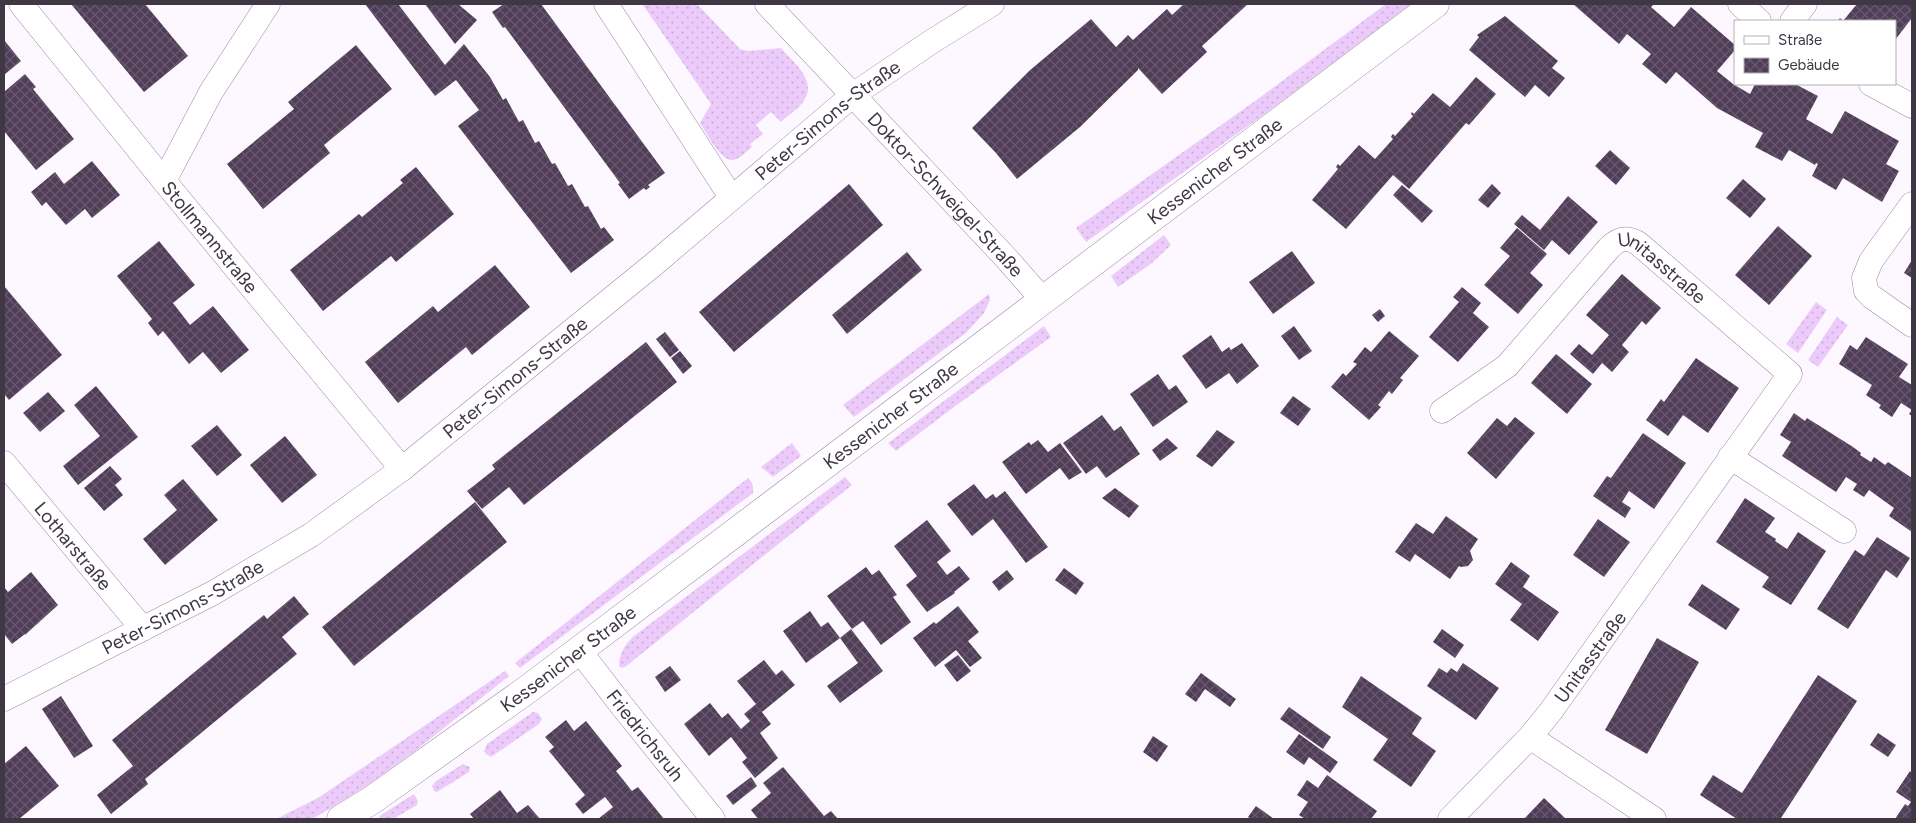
<svg xmlns="http://www.w3.org/2000/svg" width="1916" height="823" font-family="Figtree,sans-serif">
	<style>
		.grass { fill: url(#grass-dots) }
		.building { fill: url(#building-cross-hatch) }
		.lines { fill: none; stroke-linecap: round; stroke-linejoin: round }
		.minor-casing { stroke: #9c88a5; stroke-width: 25 }
		.secondary-casing { stroke: #9c88a5; stroke-width: 29 }
		.minor { stroke: #fff; stroke-width: 24 }
		.secondary { stroke: #fff; stroke-width: 28 }
		.labels { text-anchor: middle; stroke-width: 5; stroke-linejoin: round; paint-order: stroke }
		.street-label { font-size: 19px; fill: #403744; stroke: #fff }
	</style>
	<defs>
		<pattern id="grass-dots" width="8" height="8" patternUnits="userSpaceOnUse" patternTransform="scale(1.25)"><rect width="8" height="8" fill="#eccbfb"/><path d="M2 2h.1M6 6h.1" fill="none" stroke="#cbafd8" stroke-width="1.8" stroke-linecap="round"/></pattern>
		<pattern id="building-cross-hatch" width="8" height="8" patternUnits="userSpaceOnUse" patternTransform="scale(1.25)"><rect width="8" height="8" fill="#503e58"/><path d="M0 0l8 8M0 8l8-8" fill="none" stroke="#68596e"/></pattern>
	</defs>
	<rect width="100%" height="100%" fill="#fdf8ff"/>
	<!-- grass -->
	<g class="grass">
		<path d="M616,4H697L740,49L748,51L781,48C793,62 816,79 805,99C800,108 788,115 781,122L771,112L756,125L763,134L750,144L752,147C747,151 740,159 733,160C721,162 706,132 700,123L711,104L643,5Z"/>
		<polygon points="1386,4 1411,4 1273,108 1086,242 1076,228 1255,101"/>
		<polygon points="1164,235 1171,245 1152,263 1118,287 1111,276"/>
		<polygon points="989,294 990,300 984,313 966,333 854,417 843,405"/>
		<polygon points="1816,302 1827,310 1798,353 1786,344"/>
		<polygon points="1837,317 1848,325 1818,367 1808,360"/>
		<polygon points="1044,326 1051,337 954,407 896,451 888,443"/>
		<polygon points="792,443 801,456 773,477 761,467"/>
		<path d="M845,477L852,485L625,667L621,668L619,666C619,654 625,644 634,636Z"/>
		<path d="M748,478C752,482 754,486 753,493L749,496L520,668L515,663Z"/>
		<polygon points="505,671 509,676 415,751 365,787 333,807 312,819 276,819 318,798"/>
		<polygon points="533,712 538,713 542,719 539,724 491,757 486,754 484,751 487,744"/>
		<polygon points="463,764 470,767 469,772 437,792 434,791 432,786 436,781"/>
		<polygon points="414,794 418,801 417,805 393,819 378,819 381,815"/>
	</g>
	<!-- building -->
	<g class="building">
		<polygon points="71,4 145,4 188,56 144,92"/>
		<polygon points="365,4 398,4 445,65 464,44 490,77 503,100 506,98 519,122 523,120 535,143 539,141 552,164 555,163 568,186 572,184 585,207 588,206 601,229 604,227 614,240 571,273 458,126 479,110 456,80 435,96"/>
		<polygon points="425,4 458,4 477,20 455,44"/>
		<polygon points="504,4 541,4 665,173 648,185 650,187 646,190 644,188 629,199 618,184 620,183 505,27 503,28 492,12"/>
		<polygon points="1184,4 1248,4 1202,46 1207,52 1162,94 1138,68 1138,70 1080,127 1017,179 996,153 972,128 1029,71 1091,19 1116,47 1128,35 1133,40 1167,9 1172,15"/>
		<polygon points="1573,4 1654,4 1651,7 1674,27 1691,7 1735,45 1735,50 1717,71 1733,84 1750,94 1755,84 1795,84 1818,96 1806,119 1832,134 1845,111 1899,141 1886,164 1899,171 1882,202 1843,178 1836,190 1812,176 1818,164 1816,163 1815,165 1789,150 1782,161 1755,147 1763,133 1717,108 1676,72 1666,84 1642,64 1651,54 1627,34 1619,44"/>
		<polygon points="1857,4 1912,4 1912,18 1895,40 1895,21 1838,21 1840,18 1843,21"/>
		<polygon points="1505,16 1558,61 1552,68 1565,78 1549,97 1535,85 1525,97 1469,50 1479,37 1477,35"/>
		<polygon points="4,40 21,61 4,75"/>
		<polygon points="356,45 392,89 324,145 330,153 263,209 227,164 294,109 288,102"/>
		<polygon points="25,74 36,87 33,89 74,139 36,170 4,131 4,92"/>
		<polygon points="1476,77 1496,94 1469,125 1466,123 1409,189 1393,175 1346,229 1312,200 1338,169 1336,167 1338,164 1340,166 1359,145 1375,159 1393,139 1391,137 1392,135 1393,134 1395,136 1413,116 1411,114 1412,112 1414,114 1433,93 1450,107"/>
		<polygon points="1610,150 1630,168 1616,185 1595,166"/>
		<polygon points="92,161 120,195 92,218 85,209 66,225 46,202 42,206 31,192 55,172 64,184"/>
		<polygon points="416,167 454,214 396,262 391,256 323,311 290,270 359,214 362,217 403,183 400,180"/>
		<polygon points="1743,179 1766,199 1750,218 1726,198"/>
		<polygon points="849,184 883,225 734,352 699,312"/>
		<polygon points="1492,184 1501,193 1488,208 1478,200"/>
		<polygon points="1402,185 1433,211 1422,223 1393,195"/>
		<polygon points="1568,196 1598,222 1569,255 1552,240 1544,250 1514,224 1522,215 1540,230"/>
		<polygon points="1778,226 1812,256 1769,305 1735,275"/>
		<polygon points="1517,228 1547,254 1530,273 1543,285 1518,314 1484,285 1510,256 1500,248"/>
		<polygon points="159,241 195,285 173,303 190,325 213,306 249,350 221,373 203,352 189,364 163,331 158,336 148,323 152,319 117,276"/>
		<polygon points="1292,251 1315,283 1273,314 1249,282"/>
		<polygon points="907,252 922,270 847,334 832,315"/>
		<polygon points="1912,260 1912,278 1904,273"/>
		<polygon points="495,265 530,307 472,355 466,347 398,403 365,362 433,306 438,312"/>
		<polygon points="1622,274 1661,308 1646,325 1642,321 1622,345 1629,352 1612,372 1602,363 1593,374 1570,354 1579,344 1592,355 1609,335 1586,315"/>
		<polygon points="4,286 62,355 9,400 4,394"/>
		<polygon points="1462,287 1481,303 1473,313 1489,327 1458,362 1429,337 1459,302 1453,297"/>
		<polygon points="1380,309 1385,316 1378,322 1372,315"/>
		<polygon points="1294,326 1312,351 1299,360 1281,336"/>
		<polygon points="1389,331 1419,356 1400,378 1403,380 1392,394 1389,391 1378,405 1381,407 1369,420 1331,387 1343,373 1346,376 1357,364 1353,362 1365,347 1371,352"/>
		<polygon points="665,332 679,350 670,357 656,339"/>
		<polygon points="1211,335 1222,352 1229,347 1231,350 1242,343 1259,366 1237,384 1229,373 1206,389 1182,356"/>
		<polygon points="1866,337 1908,364 1899,377 1912,385 1912,416 1909,414 1912,410 1901,403 1892,417 1879,408 1881,405 1866,395 1872,385 1839,364 1850,345 1857,350"/>
		<polygon points="646,342 677,382 524,505 509,487 482,509 467,491 495,469 492,465"/>
		<polygon points="680,351 692,366 683,374 671,358"/>
		<polygon points="1556,354 1592,384 1567,414 1531,383"/>
		<polygon points="1696,358 1739,388 1708,433 1683,415 1668,436 1646,420 1661,399 1664,402"/>
		<polygon points="1158,374 1169,390 1176,385 1188,402 1153,427 1130,394"/>
		<polygon points="96,386 138,437 78,485 63,466 100,436 74,405"/>
		<polygon points="48,392 65,411 40,432 23,413"/>
		<polygon points="1293,396 1311,409 1298,426 1280,413"/>
		<polygon points="1794,413 1805,421 1807,418 1853,447 1861,453 1860,455 1871,462 1874,457 1885,465 1888,462 1912,478 1912,532 1889,516 1894,508 1869,490 1864,497 1853,490 1857,484 1846,477 1836,492 1782,456 1791,442 1780,435"/>
		<polygon points="1102,415 1114,431 1121,426 1140,454 1106,478 1097,466 1086,474 1063,443"/>
		<polygon points="1515,417 1535,433 1496,479 1467,453 1497,418 1507,426"/>
		<polygon points="217,425 242,455 217,476 191,446"/>
		<polygon points="1217,430 1235,442 1212,467 1196,456"/>
		<polygon points="1643,433 1686,463 1654,509 1629,491 1622,502 1631,508 1625,518 1593,496 1607,476 1611,478"/>
		<polygon points="285,436 317,475 282,503 250,465"/>
		<polygon points="1167,438 1178,448 1160,461 1152,450"/>
		<polygon points="1038,440 1048,452 1060,443 1082,472 1069,480 1060,468 1026,494 1002,462 1029,442 1031,445"/>
		<polygon points="110,466 122,479 115,485 123,495 104,511 84,488"/>
		<polygon points="183,479 218,520 165,565 143,539 177,510 164,495"/>
		<polygon points="974,484 986,499 993,494 996,498 1005,491 1048,547 1026,563 993,519 972,536 947,504"/>
		<polygon points="1115,488 1139,506 1129,518 1102,498"/>
		<polygon points="1745,498 1775,518 1765,532 1776,539 1775,541 1787,549 1798,532 1826,551 1791,605 1762,587 1769,577 1716,542"/>
		<polygon points="475,502 507,542 354,666 322,627"/>
		<polygon points="1446,516 1478,539 1470,551 1473,560 1468,566 1461,567 1459,566 1450,579 1415,554 1410,562 1395,552 1416,523 1433,534"/>
		<polygon points="1598,519 1630,542 1604,577 1573,555"/>
		<polygon points="927,520 951,551 937,562 947,575 959,566 970,579 954,592 955,593 927,612 906,585 917,576 894,546"/>
		<polygon points="1877,537 1910,558 1897,578 1886,570 1848,629 1817,609 1855,550 1864,556"/>
		<polygon points="1511,562 1530,576 1523,587 1559,612 1538,641 1510,620 1522,604 1495,584"/>
		<polygon points="866,567 872,575 879,570 897,595 893,597 911,622 881,645 863,621 852,629 827,596"/>
		<polygon points="1064,568 1084,583 1076,595 1055,580"/>
		<polygon points="1007,570 1014,579 999,591 992,582"/>
		<polygon points="31,572 58,605 25,635 25,634 12,644 4,634 4,587 8,592"/>
		<polygon points="1702,584 1740,609 1726,630 1688,605"/>
		<polygon points="294,596 309,614 282,637 297,654 150,775 145,779 148,784 111,814 97,795 133,766 112,740 264,615 267,619"/>
		<polygon points="958,606 979,632 968,641 982,658 970,667 956,650 935,667 913,638 934,622 936,624"/>
		<polygon points="810,611 821,627 828,622 840,638 806,663 783,631"/>
		<polygon points="851,629 883,671 840,703 827,686 858,663 840,638"/>
		<polygon points="1442,629 1464,645 1455,658 1433,642"/>
		<polygon points="1657,638 1699,662 1647,754 1605,730"/>
		<polygon points="958,655 971,671 957,682 944,665"/>
		<polygon points="764,660 776,675 782,670 795,685 762,712 771,724 760,733 778,758 755,778 742,762 747,758 731,737 709,756 684,724 710,703 722,718 728,713 741,729 750,721 744,714 756,704 737,681"/>
		<polygon points="1463,663 1499,688 1476,720 1427,686 1439,668 1447,673 1451,668 1457,672"/>
		<polygon points="670,666 681,680 665,692 655,677"/>
		<polygon points="1201,673 1236,699 1230,707 1205,689 1196,702 1185,694"/>
		<polygon points="1818,675 1857,701 1781,818 1737,819 1700,795 1713,775 1742,793"/>
		<polygon points="1361,676 1422,718 1412,734 1436,751 1411,787 1373,760 1388,739 1342,707"/>
		<polygon points="61,696 93,746 74,758 42,709"/>
		<polygon points="1289,707 1331,737 1323,749 1280,719"/>
		<polygon points="566,720 574,731 586,721 622,766 616,771 632,791 638,787 664,819 598,819 613,807 605,797 583,814 575,804 585,795 549,751 554,747 545,737"/>
		<polygon points="1878,733 1896,745 1888,757 1870,745"/>
		<polygon points="1299,734 1338,762 1330,773 1309,757 1304,765 1286,752"/>
		<polygon points="1153,736 1168,746 1157,762 1143,752"/>
		<polygon points="26,746 59,786 19,819 4,819 4,764"/>
		<polygon points="783,767 824,816 831,811 838,819 758,819 751,810 771,793 763,783"/>
		<polygon points="1910,771 1912,773 1912,819 1895,819 1905,804 1908,806 1911,802 1896,792"/>
		<polygon points="1327,775 1377,811 1371,819 1305,819 1299,815 1308,802 1297,795 1307,780 1318,788"/>
		<polygon points="751,777 757,786 733,805 726,796"/>
		<polygon points="500,790 517,813 528,805 540,819 474,819 470,814"/>
		<polygon points="1544,798 1566,819 1524,819"/>
		<polygon points="1256,806 1274,819 1251,819 1248,817"/>
	</g>
	<g class="lines">
		<defs>
			<g id="minor">
				<path id="s1" d="M21,4L164,181L402,469"/>
				<polyline points="606,4 731,197"/>
				<path id="s2" d="M767,4L1007,259L1042,299"/>
				<polyline points="1740,4 1759,21"/>
				<polyline points="1792,21 1805,4"/>
				<polyline points="1871,84 1912,106"/>
				<polyline points="164,181 211,92 268,4"/>
				<polyline points="1912,204 1871,261 1864,278 1866,291 1872,297 1912,325"/>
				<path id="s3" d="M1442,411L1507,366L1609,248C1619,238 1627,236 1639,244L1790,374L1551,711L1530,737L1450,819"/>
				<polyline points="1730,457 1844,531"/>
				<path id="s4" d="M4,463L143,629"/>
				<path id="s5" d="M579,650L622,706L713,819"/>
				<path id="s6" d="M4,699L213,593L311,535L402,469L653,265L853,95L931,42L992,4"/>
				<polyline points="1530,737 1654,819"/>
			</g>
			<g id="secondary">
				<path id="s7" d="M341,819L372,800L528,689L1435,4"/>
			</g>
		</defs>
		<!-- minor casing -->
		<use href="#minor" class="minor-casing"/>
		<!-- secondary casing -->
		<use href="#secondary" class="secondary-casing"/>
		<!-- minor -->
		<use href="#minor" class="minor"/>
		<!-- secondary -->
		<use href="#secondary" class="secondary"/>
	</g>
	<g class="labels">
		<!-- street labels -->
		<g class="street-label">
			<text dy="7" stroke="none"><textPath href="#s6" startOffset="1011">Peter-Simons-Straße</textPath></text>
			<text dy="7" stroke="none"><textPath href="#s7" startOffset="1088">Kessenicher Straße</textPath></text>
			<text dy="7" stroke="none"><textPath href="#s2" startOffset="261">Doktor-Schweigel-Straße</textPath></text>
			<text dy="7" stroke="none"><textPath href="#s1" startOffset="300">Stollmannstraße</textPath></text>
			<text dy="7" stroke="none"><textPath href="#s3" startOffset="300">Unitasstraße</textPath></text>
			<text dy="7" stroke="none"><textPath href="#s6" startOffset="606">Peter-Simons-Straße</textPath></text>
			<text dy="7" stroke="none"><textPath href="#s7" startOffset="682">Kessenicher Straße</textPath></text>
			<text dy="7" stroke="none"><textPath href="#s4" startOffset="108">Lotharstraße</textPath></text>
			<text dy="7" stroke="none"><textPath href="#s6" startOffset="201">Peter-Simons-Straße</textPath></text>
			<text transform="translate(1590 657) rotate(-54)" y="7">Unitasstraße</text>
			<text dy="7" stroke="none"><textPath href="#s7" startOffset="278">Kessenicher Straße</textPath></text>
			<text dy="7" stroke="none"><textPath href="#s5" startOffset="108">Friedrichsruh</textPath></text>
		</g>
	</g>
	<!-- border -->
	<rect width="1916" height="823" fill="none" stroke="#403744" stroke-width="10"/>
	<!-- legend -->
	<rect x="1734" y="20" width="162" height="65" fill="#ffffff" stroke="#b3afb4"/>
	<rect x="1744" y="36" width="25" height="8" fill="#ffffff" stroke="#b3afb4"/>
	<text x="1778" y="45" font-size="15" fill="#403744">Straße</text>
	<rect x="1744" y="58" width="25" height="15" fill="url(#building-cross-hatch)" stroke="#b3afb4"/>
	<text x="1778" y="70" font-size="15" fill="#403744">Gebäude</text>
</svg>
